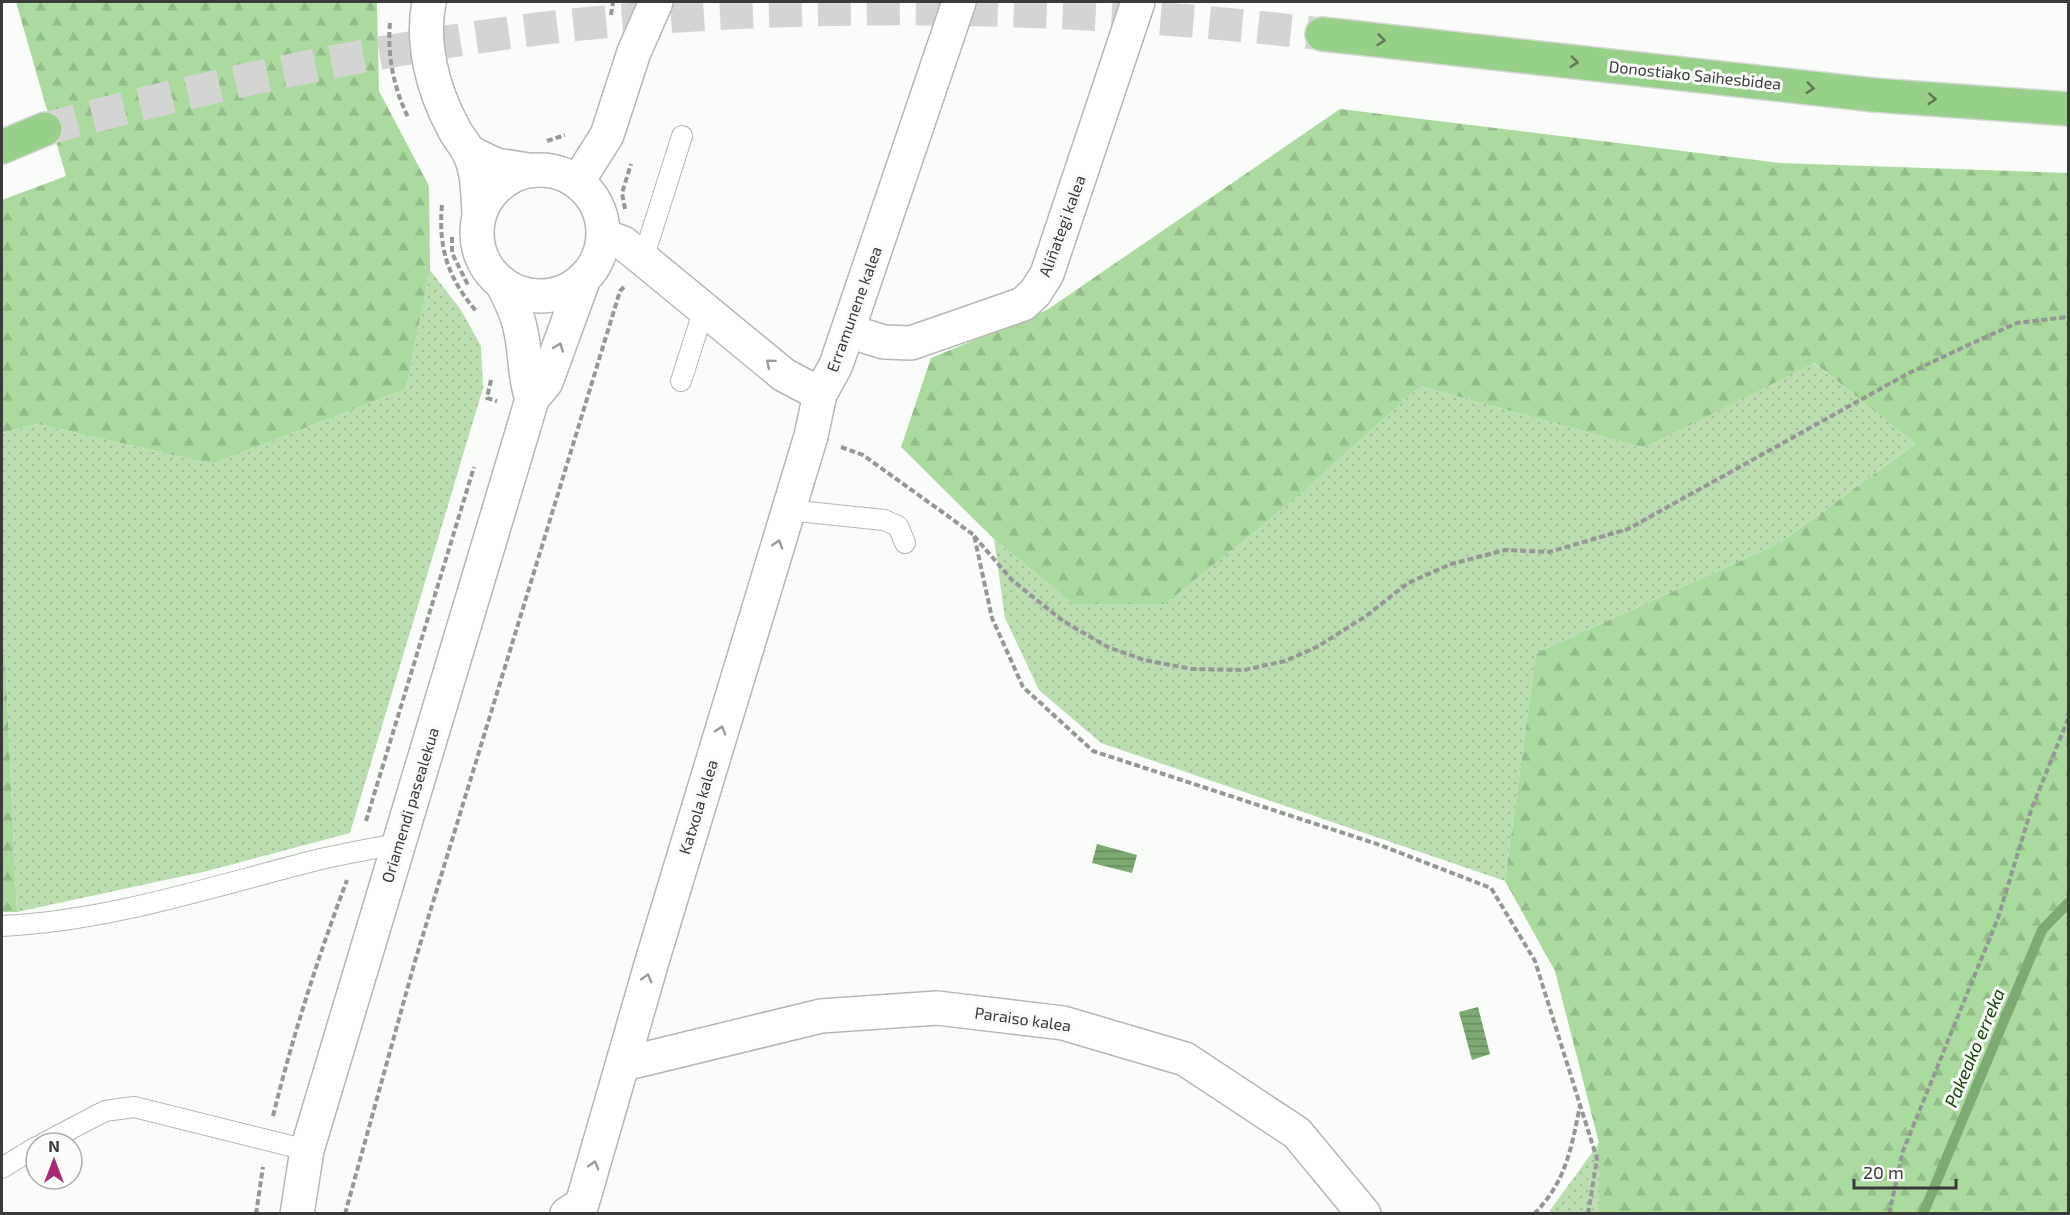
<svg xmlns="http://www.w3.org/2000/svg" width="2070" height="1215" font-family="'Exo 2',sans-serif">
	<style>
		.grass { fill: url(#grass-dots) }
		.forest { fill: url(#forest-firs) }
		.water { fill: url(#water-rules) }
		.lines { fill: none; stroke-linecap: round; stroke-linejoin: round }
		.stream { stroke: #7caa70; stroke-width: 10 }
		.highway-tunnel { stroke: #d3d5d2; stroke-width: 33; stroke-dasharray: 33 16; stroke-linecap: butt }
		.lane-casing { stroke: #b5b7b4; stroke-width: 22 }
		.street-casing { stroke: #b5b7b4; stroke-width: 36 }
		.secondary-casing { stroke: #b5b7b4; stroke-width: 36 }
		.highway-casing { stroke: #d7d8d7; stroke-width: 36 }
		.path { stroke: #959795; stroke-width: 4; stroke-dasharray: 6 3; stroke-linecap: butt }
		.lane { stroke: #fff; stroke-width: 20 }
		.street { stroke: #fff; stroke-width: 33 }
		.secondary { stroke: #fff; stroke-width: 33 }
		.highway { stroke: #97d088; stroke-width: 33 }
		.oneway { stroke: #5f7659 }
		.oneway2 { stroke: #9c9c9c }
		.labels { text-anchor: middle; stroke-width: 6; stroke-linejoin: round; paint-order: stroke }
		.street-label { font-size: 16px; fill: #393a39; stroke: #f9fcf8 }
		.water-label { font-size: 18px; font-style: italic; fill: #19450a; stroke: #f9fcf8 }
	</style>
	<defs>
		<pattern id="grass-dots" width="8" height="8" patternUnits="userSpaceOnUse" patternTransform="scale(1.5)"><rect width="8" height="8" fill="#bbdeb1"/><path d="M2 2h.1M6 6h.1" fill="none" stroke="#a2bf99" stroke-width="1.8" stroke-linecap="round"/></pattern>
		<pattern id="forest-firs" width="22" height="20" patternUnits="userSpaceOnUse" patternTransform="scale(1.5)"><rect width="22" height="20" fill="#aada9e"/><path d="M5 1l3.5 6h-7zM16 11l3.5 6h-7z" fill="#93bc89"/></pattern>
		<pattern id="water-rules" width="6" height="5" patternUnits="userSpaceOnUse" patternTransform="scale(1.5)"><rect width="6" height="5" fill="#7caa70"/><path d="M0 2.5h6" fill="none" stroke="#678b5d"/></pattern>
	</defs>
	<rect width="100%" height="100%" fill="#f9fcf8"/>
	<!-- grass -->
	<g class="grass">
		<polygon points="430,270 461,310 481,346 483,388 350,833 207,871 17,912 5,654 2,651 2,433 38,424 212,464 406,389"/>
		<polygon points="1813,363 1917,442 1780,543 1536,653 1505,881 1101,743 1039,690 1005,618 994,539 1073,604 1306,489 1420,386 1644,448"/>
		<polygon points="1599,1143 1599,1213 1548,1213"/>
	</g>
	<!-- forest -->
	<g class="forest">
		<polygon points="16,2 377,2 379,91 429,186 430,270 406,389 212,464 38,424 2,433 2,200 66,176"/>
		<polygon points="1340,109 1780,163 2068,173 2068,1213 1599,1213 1599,1143 1555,971 1505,881 1536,653 1780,543 1916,443 1814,363 1644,448 1420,386 1306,489 1165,604 1073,604 994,539 901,447 931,358 1047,310"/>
		<polygon points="2,651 5,654 17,912 2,912"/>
	</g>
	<!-- water -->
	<g class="water">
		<polygon points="1097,844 1137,855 1132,873 1092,863"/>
		<polygon points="1478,1007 1490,1054 1472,1060 1459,1012"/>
	</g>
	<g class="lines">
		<!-- stream -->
		<polyline class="stream" points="1923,1214 2042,930 2068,903"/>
		<!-- highway-tunnel -->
		<path class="highway-tunnel" d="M45,129C225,81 406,42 591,23C836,0 1079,6 1322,34"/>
		<defs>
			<g id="lane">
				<polyline points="643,259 682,136"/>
				<polyline points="681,381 704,309"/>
				<polyline points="788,510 884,520 898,526 905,543"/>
				<path d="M2,926C109,921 210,887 313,861C341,854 370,849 398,844"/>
				<polyline points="44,1143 105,1111 134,1107 307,1150"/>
				<polyline points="2,1168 36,1147"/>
			</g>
			<g id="street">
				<path d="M429,2C421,44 433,90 453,127C457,136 464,143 468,151C478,168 478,195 479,215"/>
				<polyline points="469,152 496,165 529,170"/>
				<polyline points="604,236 623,243 643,259 784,375 820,394"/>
				<polyline points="848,331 884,342 911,343 1023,304 1035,293 1047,274 1138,2"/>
				<polyline points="624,1064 821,1016 937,1008 1063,1023 1185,1059 1297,1133 1364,1214"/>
				<polyline points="567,1214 582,1204 653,958 811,436 820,394 836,365 959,2"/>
			</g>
			<g id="secondary">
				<circle cx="540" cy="233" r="63"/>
				<polyline points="578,181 607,135 634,52 656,2"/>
				<path d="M502,283C510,299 518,315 521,332C526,355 524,377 532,399"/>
				<polyline points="297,1214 307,1150 522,433 532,399 546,382 584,278"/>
			</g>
			<g id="highway">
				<polyline points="1322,34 1874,95 2068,109"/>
				<polyline points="2,147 45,129"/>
			</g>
		</defs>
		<!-- lane casing -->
		<use href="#lane" class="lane-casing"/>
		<!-- street casing -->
		<use href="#street" class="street-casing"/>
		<!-- secondary casing -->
		<use href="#secondary" class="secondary-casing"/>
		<!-- highway casing -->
		<use href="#highway" class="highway-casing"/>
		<!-- path -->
		<g class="path">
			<polyline points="611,15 613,2"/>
			<path d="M390,23C387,55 394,89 408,117"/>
			<polyline points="547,141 565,135"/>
			<path d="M442,205C438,248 448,278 476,311"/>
			<polyline points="625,209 622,193 631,164"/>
			<polyline points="452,237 452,253 468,285"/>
			<polyline points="491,380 487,398 497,401"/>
			<polyline points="841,447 863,455 974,535 992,618 1023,687 1093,751 1380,845 1491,888 1535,961 1597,1159 1588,1214"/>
			<polyline points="974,536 1012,580 1063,621 1108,647 1144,660 1192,669 1244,670 1285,661 1317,647 1366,616 1408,583 1451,564 1505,550 1549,552 1628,529 1907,374 1966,346 2017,323 2068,317"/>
			<polyline points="366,821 474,467"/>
			<path d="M273,1116C293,1035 318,957 347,880"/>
			<polyline points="256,1214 263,1167"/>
			<polyline points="345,1214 415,961 620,291 624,287"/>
			<path d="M1534,1214C1566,1182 1571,1149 1580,1106"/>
			<polyline points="1889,1214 1903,1151 1998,918 2031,810 2068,719"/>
		</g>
		<!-- lane -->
		<use href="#lane" class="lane"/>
		<!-- street -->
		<use href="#street" class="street"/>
		<!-- secondary -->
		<use href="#secondary" class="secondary"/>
		<!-- highway -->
		<use href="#highway" class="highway"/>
	</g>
	<!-- one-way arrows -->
	<defs><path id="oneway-chevron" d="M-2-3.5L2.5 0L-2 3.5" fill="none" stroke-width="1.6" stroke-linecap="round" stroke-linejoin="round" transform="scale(1.5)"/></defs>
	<g class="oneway">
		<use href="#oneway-chevron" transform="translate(1381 40) rotate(6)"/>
		<use href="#oneway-chevron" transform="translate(1574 62) rotate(6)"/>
		<use href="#oneway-chevron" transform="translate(1810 88) rotate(6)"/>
		<use href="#oneway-chevron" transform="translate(1932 99) rotate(4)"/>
	</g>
	<g class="oneway2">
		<use href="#oneway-chevron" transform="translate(559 347) rotate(-70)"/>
		<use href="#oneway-chevron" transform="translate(770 363) rotate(-140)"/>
		<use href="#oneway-chevron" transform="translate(778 544) rotate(-73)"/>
		<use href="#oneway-chevron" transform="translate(721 730) rotate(-73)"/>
		<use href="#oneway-chevron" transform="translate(647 978) rotate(-75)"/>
		<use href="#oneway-chevron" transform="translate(594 1165) rotate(-73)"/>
	</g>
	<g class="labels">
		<!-- street labels -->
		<g class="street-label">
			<text transform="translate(1695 75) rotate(6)" y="6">Donostiako Saihesbidea</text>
			<text transform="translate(1062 226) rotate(-70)" y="6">Aliñategi kalea</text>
			<text transform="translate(854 309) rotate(-70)" y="6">Erramunene kalea</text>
			<text transform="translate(410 805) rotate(-73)" y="6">Oriamendi pasealekua</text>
			<text transform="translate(698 807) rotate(-73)" y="6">Katxola kalea</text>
			<text transform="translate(1023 1019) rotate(8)" y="6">Paraiso kalea</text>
		</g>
		<!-- water labels -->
		<g class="water-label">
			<text transform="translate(1975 1048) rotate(-67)" y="6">Pakeako erreka</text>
		</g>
	</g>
	<!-- border -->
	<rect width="2070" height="1215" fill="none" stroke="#393a39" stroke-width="6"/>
	<!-- north arrow -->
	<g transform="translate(54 1161)"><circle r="28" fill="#f9fcf8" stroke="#acaeac" stroke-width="1.5"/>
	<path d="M0-4.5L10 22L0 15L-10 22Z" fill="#a92874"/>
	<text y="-9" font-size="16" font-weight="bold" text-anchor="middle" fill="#393a39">N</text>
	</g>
	<!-- scale -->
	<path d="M1854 1179v9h102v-9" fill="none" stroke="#393a39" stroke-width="3"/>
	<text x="1863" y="1179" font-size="18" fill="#393a39" stroke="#f9fcf8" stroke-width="4.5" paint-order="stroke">20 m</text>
</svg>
